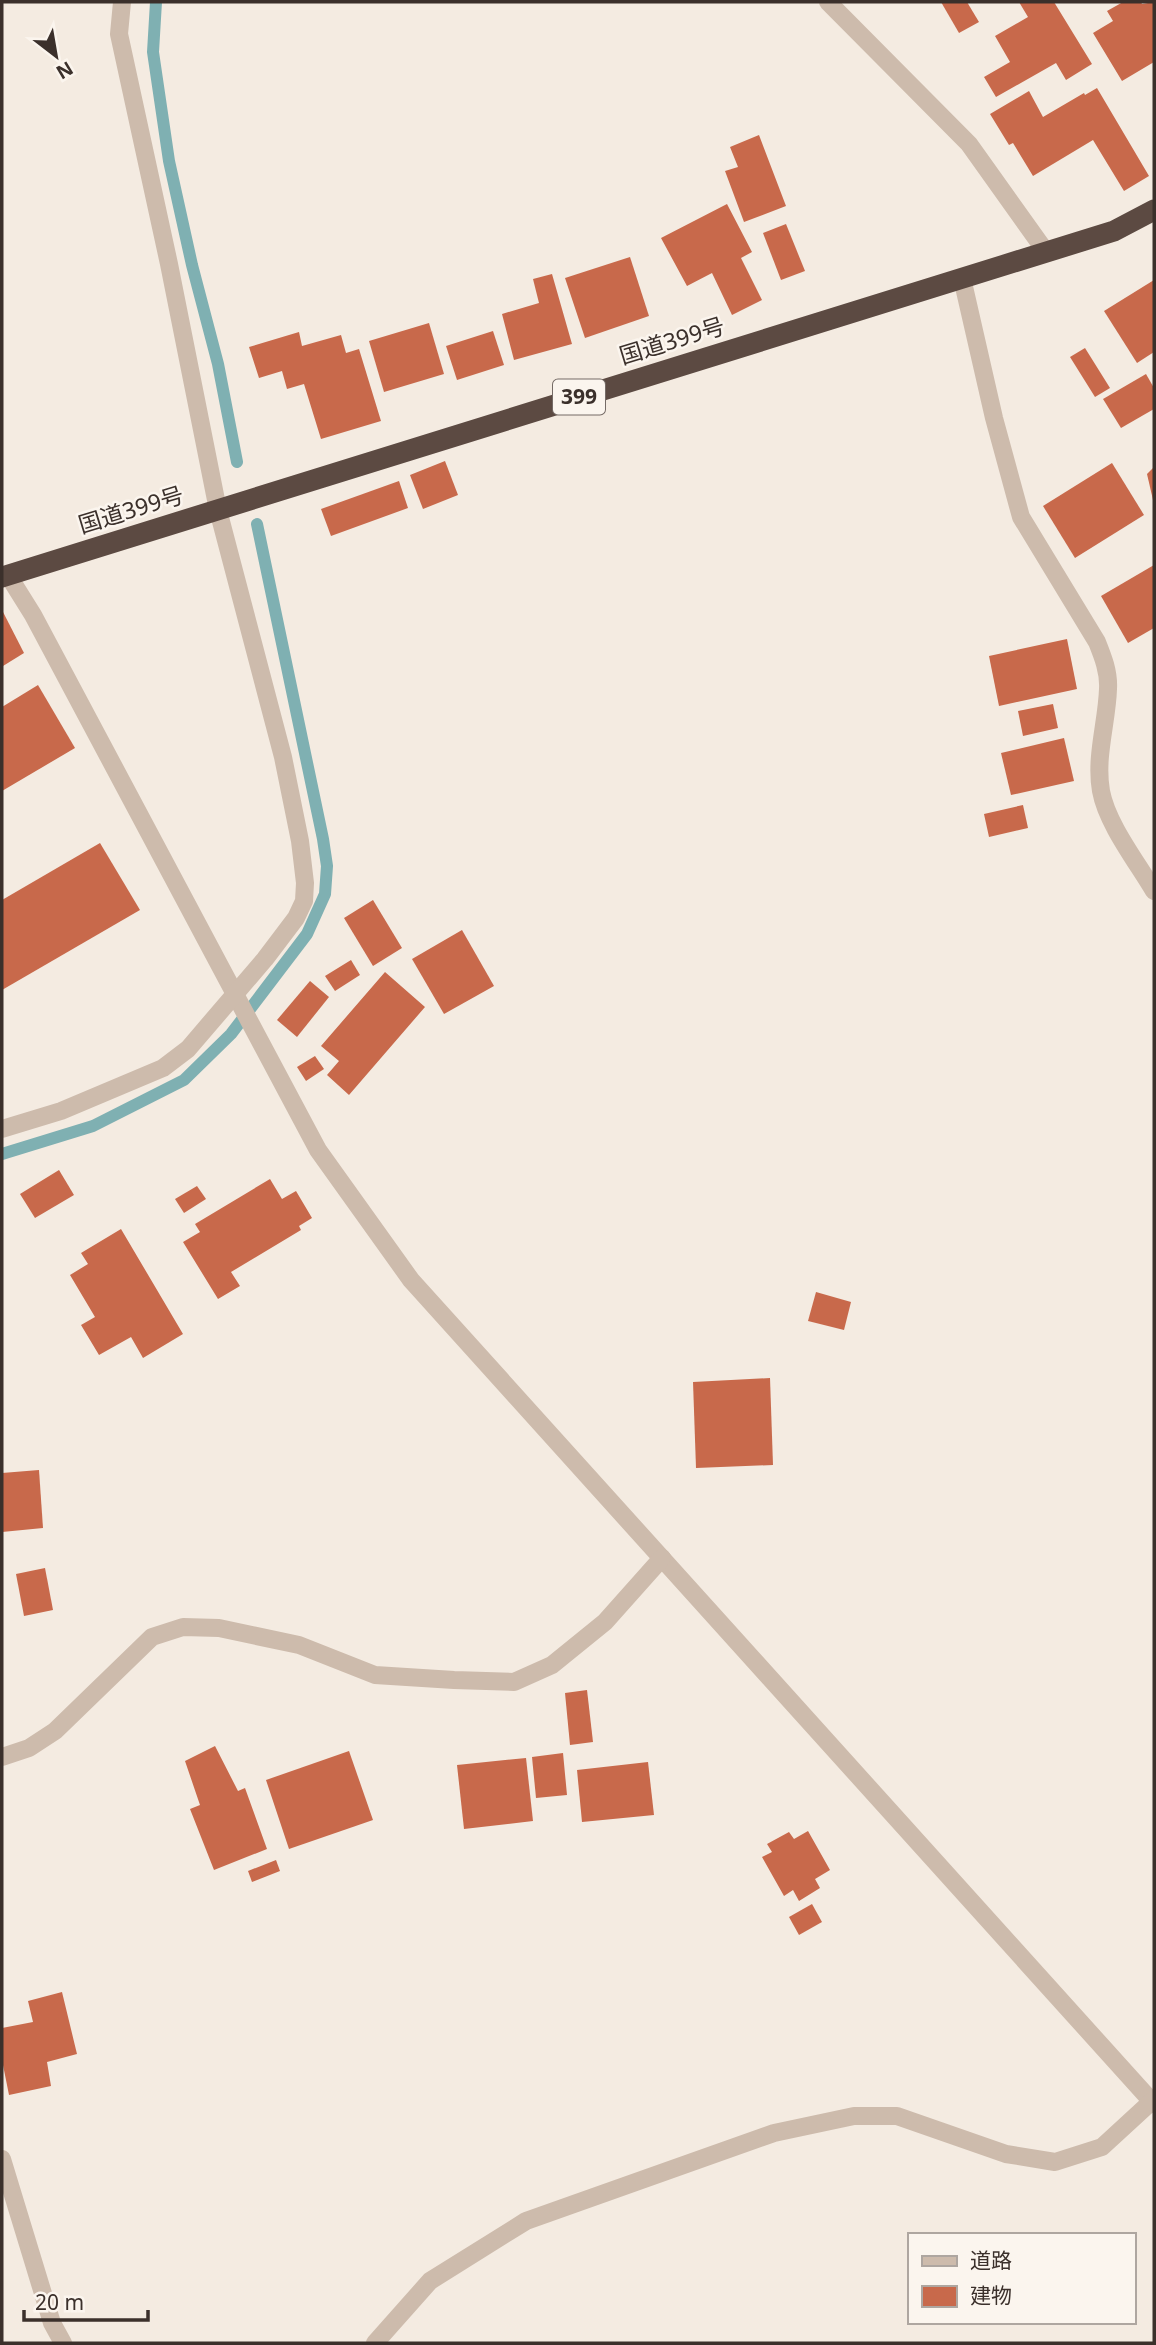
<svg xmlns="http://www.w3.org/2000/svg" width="1156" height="2345" font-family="'Noto Sans','Noto Sans JP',sans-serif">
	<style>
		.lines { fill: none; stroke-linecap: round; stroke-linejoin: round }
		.stream { stroke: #7fb0b2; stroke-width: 12 }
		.building { fill: #c8694b }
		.minor { stroke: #cdbbac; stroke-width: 18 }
		.highway { stroke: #5c4a42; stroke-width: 21 }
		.labels { text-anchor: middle; stroke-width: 5; stroke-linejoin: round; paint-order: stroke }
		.shield { fill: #fbf5ee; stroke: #756b66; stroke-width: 2 }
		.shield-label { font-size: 21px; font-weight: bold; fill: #3b302b }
		.street-label { font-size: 23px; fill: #3b302b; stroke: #fbf5ee }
	</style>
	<rect width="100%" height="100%" fill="#f4ebe1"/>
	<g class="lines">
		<!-- stream -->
		<g class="stream">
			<polyline points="156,2 153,52 169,161 192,265 218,364 237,462"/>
			<polyline points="2,1154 93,1126 184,1080 231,1034 307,934 325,894 327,866 323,839 257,524"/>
		</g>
	</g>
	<!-- building -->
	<g class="building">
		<polygon points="941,2 967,2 979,22 959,33"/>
		<polygon points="1019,2 1054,2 1092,64 1066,80 1056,63 996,97 984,77 1010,62 995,36 1028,17"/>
		<polygon points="1123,2 1141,2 1142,4 1154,2 1154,62 1122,81 1093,33 1113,21 1107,11"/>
		<polygon points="1097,88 1149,176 1124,191 1093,140 1033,176 1013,143 1009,145 990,114 1029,91 1043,117 1084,93 1085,95"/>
		<polygon points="759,135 786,206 744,222 725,171 738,167 730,147"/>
		<polygon points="727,204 752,252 741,258 762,300 732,315 712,273 687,286 661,238"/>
		<polygon points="786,224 805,271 781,280 763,233"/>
		<polygon points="630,257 649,316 585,338 565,278"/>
		<polygon points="552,274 572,344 514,360 502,314 539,303 533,279"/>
		<polygon points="1154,280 1154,352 1137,363 1104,311"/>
		<polygon points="429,323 444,374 384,392 369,341"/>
		<polygon points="493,331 504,365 457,380 446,346"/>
		<polygon points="299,332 302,346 341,335 346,353 359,349 381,421 321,439 304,384 287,389 282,371 259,378 249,347"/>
		<polygon points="1085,348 1110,388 1095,397 1070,357"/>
		<polygon points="1146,374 1154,388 1154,409 1121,428 1103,399"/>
		<polygon points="445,461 458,495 423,509 410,475"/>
		<polygon points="1112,463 1144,515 1075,558 1043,506"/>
		<polygon points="1154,467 1154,500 1153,500 1147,474"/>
		<polygon points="399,481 408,508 331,536 321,509"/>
		<polygon points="1154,565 1154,628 1128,643 1101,596"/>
		<polygon points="2,610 24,653 3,666 2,663"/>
		<polygon points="1067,639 1077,689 999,706 989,656"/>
		<polygon points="38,685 75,748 2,791 2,707"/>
		<polygon points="1053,704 1058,728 1023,736 1018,711"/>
		<polygon points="1064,738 1074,781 1011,795 1001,753"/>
		<polygon points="1023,805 1028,828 989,837 984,814"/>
		<polygon points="100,843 140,910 2,990 2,900"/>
		<polygon points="373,900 402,948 373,966 344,918"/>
		<polygon points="462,930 494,986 444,1014 412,959"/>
		<polygon points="351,960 360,975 335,991 325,976"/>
		<polygon points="385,972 425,1007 349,1095 327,1075 339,1061 321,1046"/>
		<polygon points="310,981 329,997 297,1037 277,1020"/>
		<polygon points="315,1056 324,1069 306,1081 297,1067"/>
		<polygon points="59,1170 74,1195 35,1218 20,1194"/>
		<polygon points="270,1179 282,1199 296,1191 312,1218 299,1226 301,1230 231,1272 240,1286 218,1299 183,1242 200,1232 195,1224"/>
		<polygon points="197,1186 206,1199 184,1213 175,1199"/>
		<polygon points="121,1229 183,1334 143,1358 131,1337 99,1355 81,1325 95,1317 70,1275 88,1264 81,1253"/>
		<polygon points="816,1292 851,1302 844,1330 808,1321"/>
		<polygon points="770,1378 773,1465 696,1468 693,1382"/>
		<polygon points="39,1470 43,1528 2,1532 2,1473"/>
		<polygon points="45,1568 53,1610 24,1616 16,1574"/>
		<polygon points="587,1690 593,1742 570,1745 565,1693"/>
		<polygon points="215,1746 238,1791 245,1788 267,1849 214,1870 190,1809 200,1805 185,1761"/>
		<polygon points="349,1751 373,1820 289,1849 266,1780"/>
		<polygon points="563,1753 567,1795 536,1798 532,1757"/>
		<polygon points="526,1758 533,1821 464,1829 457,1765"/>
		<polygon points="648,1762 654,1815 582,1822 577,1770"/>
		<polygon points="808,1831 830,1870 815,1879 820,1888 799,1901 793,1890 784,1896 762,1857 772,1852 767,1844 789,1832 794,1839"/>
		<polygon points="276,1860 280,1871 252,1882 248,1871"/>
		<polygon points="812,1904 822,1922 799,1935 789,1917"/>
		<polygon points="62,1992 77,2054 47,2062 51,2086 9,2095 2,2060 2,2028 33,2022 28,2001"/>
	</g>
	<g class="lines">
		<!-- minor -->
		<g class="minor">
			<polyline points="828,2 969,144 1046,252"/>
			<path d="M962,278L994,418L1021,517L1097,642C1103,657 1109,672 1108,689C1107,722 1095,757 1101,791C1107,824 1137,862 1154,891"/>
			<polyline points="8,575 33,615 318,1150 411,1280 1154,2104"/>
			<polyline points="2,1129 61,1111 163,1068 188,1049 265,959 296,918 304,901 305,883 300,841 283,757 218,510 169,264 119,34 122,2"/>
			<polyline points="2,1757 29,1748 55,1731 152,1637 183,1627 219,1628 299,1645 375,1675 454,1680 514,1682 552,1665 605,1622 662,1558"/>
			<polyline points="2,2159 52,2323 63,2343"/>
			<polyline points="375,2343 430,2281 526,2221 774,2133 854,2116 897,2116 1006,2154 1055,2162 1102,2147 1152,2101"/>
		</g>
		<!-- highway -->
		<polyline class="highway" points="2,577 1114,231 1154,210"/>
	</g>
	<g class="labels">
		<!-- shield labels -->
		<rect class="shield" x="553" y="379.5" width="52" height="35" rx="5"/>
		<g class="shield-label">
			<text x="579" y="404">399</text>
		</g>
		<!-- street labels -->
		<g class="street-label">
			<text transform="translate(672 341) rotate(-17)" y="8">国道399号</text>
			<text transform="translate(131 510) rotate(-17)" y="8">国道399号</text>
		</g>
	</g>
	<!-- border -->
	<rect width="1156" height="2345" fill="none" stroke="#3b302b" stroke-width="7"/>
	<!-- legend -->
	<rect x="908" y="2233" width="228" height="91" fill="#fbf5ee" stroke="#aea6a0" stroke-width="2"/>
	<rect x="922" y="2256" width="35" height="10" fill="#cdbbac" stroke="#aea6a0" stroke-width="2"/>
	<text x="970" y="2268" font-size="21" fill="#3b302b">道路</text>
	<rect x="922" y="2286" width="35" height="21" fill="#c8694b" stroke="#aea6a0" stroke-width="2"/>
	<text x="970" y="2303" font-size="21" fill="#3b302b">建物</text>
	<!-- north arrow -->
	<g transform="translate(56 56) rotate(149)" stroke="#fbf5ee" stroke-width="5" paint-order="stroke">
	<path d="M0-5L12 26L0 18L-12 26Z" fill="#3b302b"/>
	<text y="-10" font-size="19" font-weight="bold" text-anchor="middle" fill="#3b302b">N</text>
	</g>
	<!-- scale -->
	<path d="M24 2310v10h124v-10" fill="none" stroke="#3b302b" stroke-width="3.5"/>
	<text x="35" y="2310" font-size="21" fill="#3b302b" stroke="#fbf5ee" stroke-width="5" paint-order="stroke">20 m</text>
</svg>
